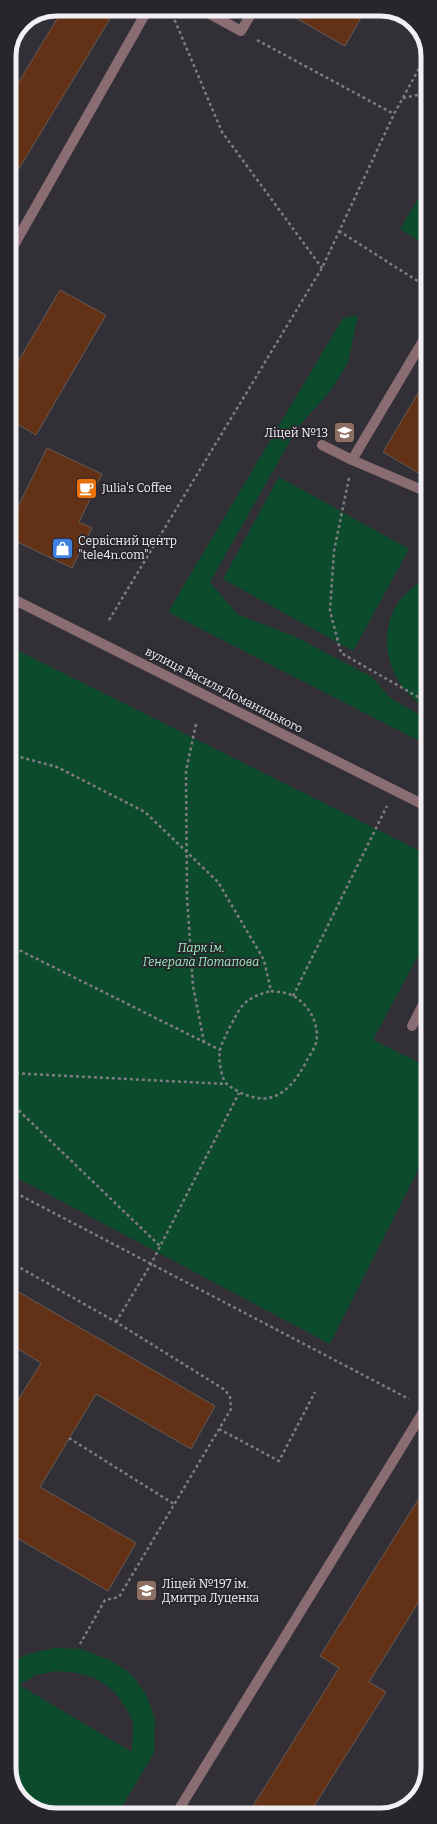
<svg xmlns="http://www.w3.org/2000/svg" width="437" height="1824" font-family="Bitter,serif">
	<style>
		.green { fill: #0d4b2d; fill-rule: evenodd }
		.building { fill: #633216; stroke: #645b56 }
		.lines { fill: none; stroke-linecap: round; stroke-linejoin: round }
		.path { stroke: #7f7d83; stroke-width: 2.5; stroke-dasharray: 3 3; stroke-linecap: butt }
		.minor { stroke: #8a6d73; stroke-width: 10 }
		.labels { text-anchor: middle; stroke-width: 3.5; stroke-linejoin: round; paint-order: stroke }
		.poi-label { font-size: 12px; fill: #f2f0f5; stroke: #28252d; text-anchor: start }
		.street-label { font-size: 12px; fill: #f2f0f5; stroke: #28252d }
		.park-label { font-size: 12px; font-style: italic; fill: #99f0bc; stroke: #28252d }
		.rim { fill: none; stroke: #f2f0f5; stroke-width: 5 }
	</style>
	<rect width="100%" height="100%" fill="#322f37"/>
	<!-- green -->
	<g class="green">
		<polygon points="427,184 427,246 400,229"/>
		<polygon points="358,315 348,363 329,393 298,427 210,582 237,614 296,637 372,677 390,698 427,719 427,745 168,612 343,318"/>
		<polygon points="279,477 409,549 353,651 223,579"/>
		<path d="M427,578V709C392,689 375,642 396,606C404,593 415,585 427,578Z"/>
		<polygon points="9,646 428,855 428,937 373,1040 428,1067 428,1150 330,1344 10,1174"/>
		<path d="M55,1648L81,1649L112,1661L131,1674L146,1694L155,1719L154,1753L117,1815H51L23,1801L10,1777V1663L28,1654ZM56,1671C84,1672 106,1678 122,1702C126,1708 132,1717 133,1725C133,1733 132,1744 132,1752L19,1685L36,1675Z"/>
	</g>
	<!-- building -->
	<g class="building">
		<polygon points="63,9 116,9 9,185 9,98"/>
		<polygon points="290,9 366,9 345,46 287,13"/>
		<polygon points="60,290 106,315 36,435 9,419 9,377"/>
		<polygon points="427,378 427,478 383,452"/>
		<polygon points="47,448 102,474 79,522 92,528 72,568 9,538 9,525"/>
		<polygon points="10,1287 215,1406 191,1449 96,1394 40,1487 136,1543 108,1591 10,1534 10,1413 41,1363 10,1344"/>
		<polygon points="428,1484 428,1587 369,1682 386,1692 309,1814 248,1814 339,1668 320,1656"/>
	</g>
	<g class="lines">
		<!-- path -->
		<g class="path">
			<polyline points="170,9 222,132 322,268"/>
			<polyline points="257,40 394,114"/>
			<polyline points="403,98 427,93"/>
			<polyline points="339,231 427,287"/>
			<polyline points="349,478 334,551 330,611 341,653 427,702"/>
			<polyline points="109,620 322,268 394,114 427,54"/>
			<polyline points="196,724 186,771 187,897 193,986 204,1042"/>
			<polyline points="9,754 57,767 145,812 218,882 264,960 271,991"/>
			<polyline points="9,945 220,1050"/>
			<path d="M271,991C277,992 284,992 289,994C308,1001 322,1026 315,1046C312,1052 308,1058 305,1064C286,1099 264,1109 229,1086C221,1081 218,1059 220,1050C222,1041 236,1014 242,1006C250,997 260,994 271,991Z"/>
			<polyline points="293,996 387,806"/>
			<polyline points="10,1073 226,1084"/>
			<polyline points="10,1102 160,1246"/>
			<polyline points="10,1190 409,1399"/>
			<polyline points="10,1262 116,1322 225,1390 230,1397 231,1409 119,1597 105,1600 80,1644"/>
			<polyline points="116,1322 151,1264 239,1093"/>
			<polyline points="10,1402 15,1405"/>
			<polyline points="219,1429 279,1461 315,1392"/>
			<polyline points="69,1438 174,1504"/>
		</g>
		<!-- minor -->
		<g class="minor">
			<polyline points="201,9 241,31 254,9"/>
			<polyline points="9,254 148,9"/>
			<polyline points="322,445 352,460 427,492"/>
			<polyline points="352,460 427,334"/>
			<polyline points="9,597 428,807"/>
			<polyline points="412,1026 428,995"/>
			<polyline points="176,1814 428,1404"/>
		</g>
	</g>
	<!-- icons -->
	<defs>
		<symbol id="school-square" viewBox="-11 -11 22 22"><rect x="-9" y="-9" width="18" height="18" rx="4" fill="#8d6e63" stroke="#28252d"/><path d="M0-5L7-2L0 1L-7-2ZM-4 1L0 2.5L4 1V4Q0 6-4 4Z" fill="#fff"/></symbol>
		<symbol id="cafe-square" viewBox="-11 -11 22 22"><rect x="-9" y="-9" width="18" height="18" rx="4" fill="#e8710a" stroke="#28252d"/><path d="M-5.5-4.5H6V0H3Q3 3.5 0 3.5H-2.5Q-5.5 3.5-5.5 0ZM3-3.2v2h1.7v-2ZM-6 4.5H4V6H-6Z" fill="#fff"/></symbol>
		<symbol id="shop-square" viewBox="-11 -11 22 22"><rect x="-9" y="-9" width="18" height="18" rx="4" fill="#3f7fe0" stroke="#28252d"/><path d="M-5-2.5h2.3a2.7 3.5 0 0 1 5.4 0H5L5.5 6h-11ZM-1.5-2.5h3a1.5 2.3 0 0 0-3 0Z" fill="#fff"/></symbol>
	</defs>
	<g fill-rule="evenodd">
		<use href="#school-square" x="332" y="420" width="25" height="25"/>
		<use href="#cafe-square" x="74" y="476" width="25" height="25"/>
		<use href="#shop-square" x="50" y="536" width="25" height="25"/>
		<use href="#school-square" x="134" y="1578" width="25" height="25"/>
	</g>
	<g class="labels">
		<!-- poi labels -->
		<g class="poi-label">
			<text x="328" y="437" text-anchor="end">Ліцей №13</text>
			<text x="102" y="492">Julia's Coffee</text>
			<text x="78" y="545">Сервісний центр<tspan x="78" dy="14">"tele4n.com"</tspan></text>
			<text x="162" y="1588">Ліцей №197 ім.<tspan x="162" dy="14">Дмитра Луценка</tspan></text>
		</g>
		<!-- street labels -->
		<g class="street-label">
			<text transform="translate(224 690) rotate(27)" y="4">вулиця Василя Доманицького</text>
		</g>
		<!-- park labels -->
		<g class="park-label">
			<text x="201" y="952">Парк ім.<tspan x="201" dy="14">Генерала Потапова</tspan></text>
		</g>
	</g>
	<!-- crop -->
	<path d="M0 0H437V1824H0ZM56 16H381A40 40 0 0 1 421 56V1768A40 40 0 0 1 381 1808H56A40 40 0 0 1 16 1768V56A40 40 0 0 1 56 16Z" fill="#28252d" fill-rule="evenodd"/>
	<path class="rim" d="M56 16H381A40 40 0 0 1 421 56V1768A40 40 0 0 1 381 1808H56A40 40 0 0 1 16 1768V56A40 40 0 0 1 56 16Z"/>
</svg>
